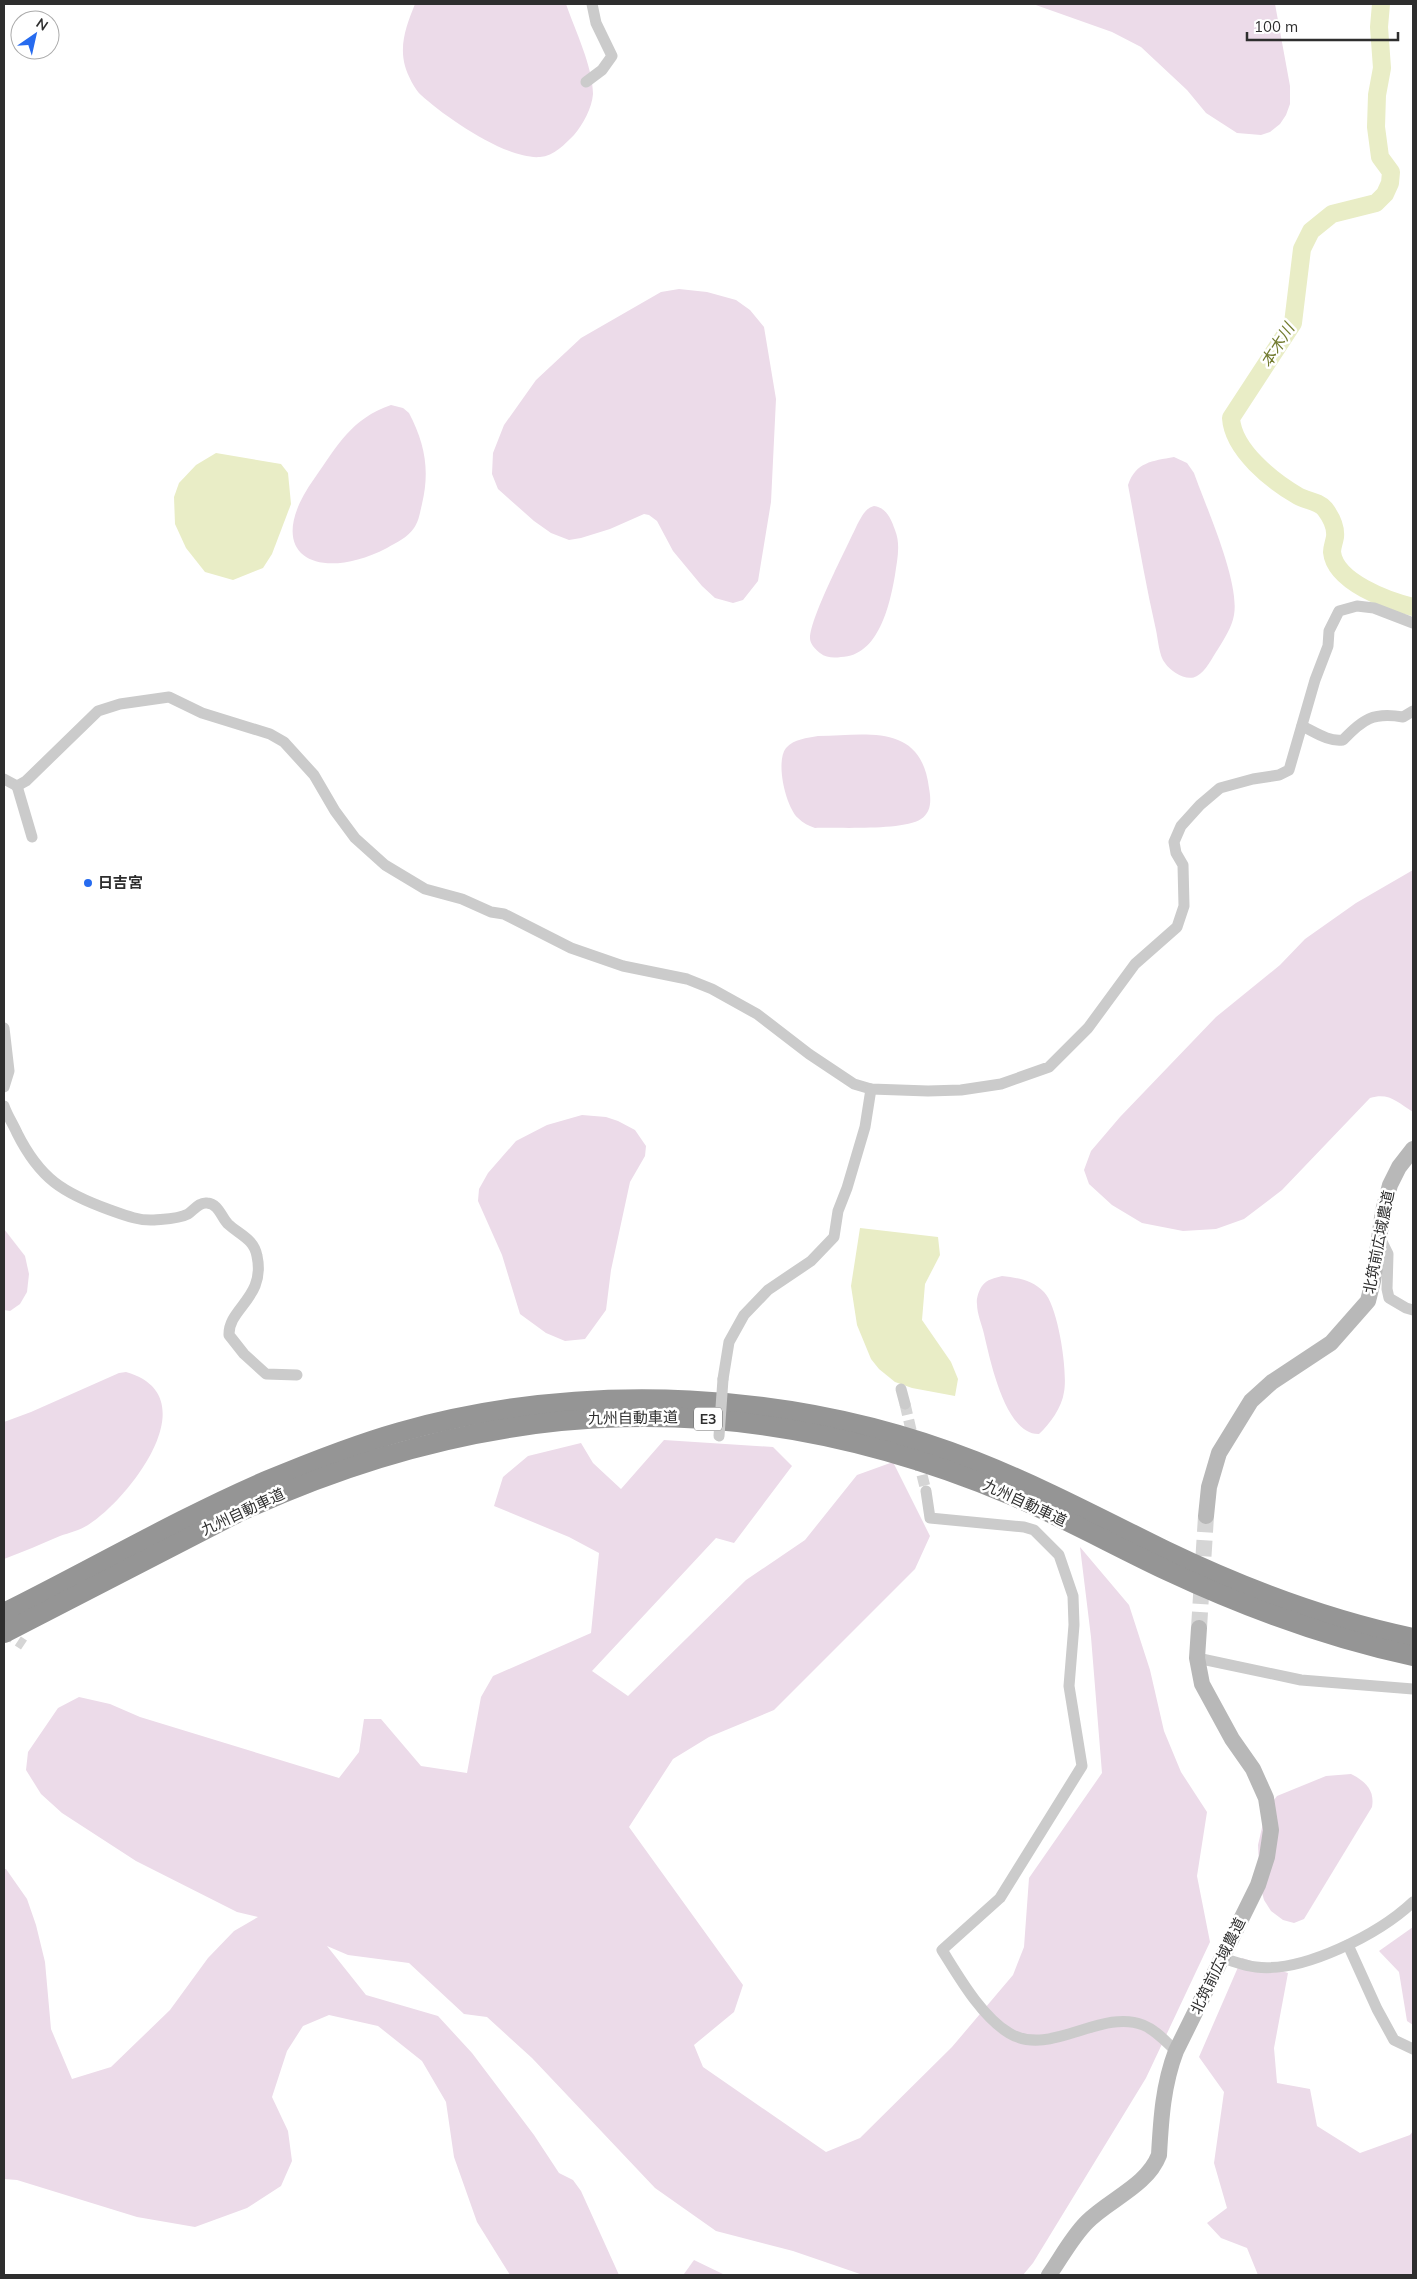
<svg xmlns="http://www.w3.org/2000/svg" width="1417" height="2279" font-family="Mulish,'Noto Sans JP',sans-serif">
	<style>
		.green { fill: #ecdbe9 }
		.water { fill: #e9edc6 }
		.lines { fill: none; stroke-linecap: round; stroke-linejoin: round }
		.river { stroke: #e9edc6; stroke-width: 18 }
		.street-tunnel { stroke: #d5d5d5; stroke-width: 11; stroke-dasharray: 11 5.5; stroke-linecap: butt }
		.secondary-tunnel { stroke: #d5d5d5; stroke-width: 16; stroke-dasharray: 16 8; stroke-linecap: butt }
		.street { stroke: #cbcbcb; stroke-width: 11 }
		.secondary { stroke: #b8b8b8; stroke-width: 16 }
		.highway { stroke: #959595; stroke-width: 20 }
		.street-bridge { stroke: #cbcbcb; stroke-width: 11 }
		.poi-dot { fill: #266bef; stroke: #fff; stroke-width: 2 }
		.labels { text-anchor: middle; stroke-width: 5; stroke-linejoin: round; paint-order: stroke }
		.shield { fill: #fff; stroke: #6d6d6d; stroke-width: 1 }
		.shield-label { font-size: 14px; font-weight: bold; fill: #2e2e2e }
		.poi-label { font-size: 15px; font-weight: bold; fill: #2e2e2e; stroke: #fff; text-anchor: start }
		.street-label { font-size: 15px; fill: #2e2e2e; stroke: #fff }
		.water-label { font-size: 16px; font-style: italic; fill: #727b2f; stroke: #fff }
	</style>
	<rect width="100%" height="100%" fill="#fff"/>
	<!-- green -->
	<g class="green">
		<path d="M415,4H566C575,30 593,67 593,94C592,108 583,124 574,135C565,144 554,156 540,157C507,160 445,117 421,95C415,90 407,74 405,66C399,44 407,24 415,4Z"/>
		<polygon points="1033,4 1275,4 1290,86 1290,104 1286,115 1280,124 1270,132 1261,135 1237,133 1206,113 1187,90 1141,47 1112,32"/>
		<polygon points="679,289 707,292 736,300 750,310 764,327 776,399 771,502 758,581 743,600 733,603 715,598 702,586 673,551 657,521 649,515 644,514 610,529 581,538 569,540 551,533 534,521 498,489 492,474 493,453 504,425 536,380 581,338 661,292"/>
		<path d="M391,405L403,408L409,413C425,444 430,470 422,504C420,512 419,521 414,528C407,538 397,542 387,548C317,584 260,555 314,479C338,445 351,419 391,405Z"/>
		<path d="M1174,457L1187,463L1194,473C1206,507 1240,582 1234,615C1232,627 1224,639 1218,649C1212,658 1206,671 1197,676C1187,682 1171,672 1165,663C1159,656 1158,639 1156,630C1145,582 1137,533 1128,485C1136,462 1152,461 1174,457Z"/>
		<path d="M874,506C887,508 891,519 895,530C901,545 897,560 895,575C890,604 879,656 841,657C834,658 826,658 820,653C815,649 810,644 810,638C810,618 847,547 857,525C861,518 865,508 874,506Z"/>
		<path d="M818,736C869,735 921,723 929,788C931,799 932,812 921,819C903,831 839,827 815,828C809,826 803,823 798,818C786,807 775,762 786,748C794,739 807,738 818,736Z"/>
		<path d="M1413,870V1112C1397,1102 1389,1092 1370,1098L1282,1190L1244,1219L1216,1229L1183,1231L1142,1223L1112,1205L1089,1184L1084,1170L1091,1151L1120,1117L1216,1017L1280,965L1305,939L1356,903Z"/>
		<polygon points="582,1115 606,1117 618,1121 635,1130 646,1146 645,1156 630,1182 611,1270 606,1310 585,1339 565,1341 546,1333 520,1314 502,1255 478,1201 479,1189 488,1173 516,1141 547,1125"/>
		<polygon points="4,1229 25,1256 29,1274 27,1292 20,1304 10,1311 4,1310"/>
		<path d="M1002,1276C1018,1278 1032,1280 1044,1292C1058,1306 1068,1372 1064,1392C1062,1407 1050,1424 1039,1434C1005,1435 990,1359 984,1334C982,1325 977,1314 977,1304C976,1299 979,1290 982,1286C987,1279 995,1278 1002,1276Z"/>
		<path d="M126,1372C210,1396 129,1499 88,1525C80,1530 69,1533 60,1536C41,1544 23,1552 4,1559V1422L31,1412L119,1373Z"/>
		<polygon points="664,1440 773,1447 792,1466 734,1543 716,1538 592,1671 628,1696 746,1580 805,1540 857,1475 893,1462 930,1536 915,1569 774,1710 709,1737 673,1759 629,1827 743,1985 734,2012 694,2045 703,2067 826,2152 860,2138 952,2047 1013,1975 1024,1947 1029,1878 1102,1773 1091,1637 1080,1547 1129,1605 1150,1670 1164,1731 1181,1772 1207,1812 1197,1876 1210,1942 1146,2078 1033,2263 1023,2275 863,2275 793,2251 716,2231 655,2188 532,2058 487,2017 464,2014 409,1963 348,1955 327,1946 366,1995 438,2016 472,2053 534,2135 559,2173 573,2180 581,2191 619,2275 510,2275 477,2222 454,2157 446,2102 422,2061 378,2026 329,2015 303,2026 287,2051 272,2097 288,2131 292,2161 281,2186 247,2208 195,2227 137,2217 17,2180 4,2179 4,1869 6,1869 27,1899 36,1925 45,1962 51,2029 72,2079 111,2067 170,2010 208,1958 234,1931 258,1917 237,1912 136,1861 62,1813 41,1794 26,1770 28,1752 58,1708 79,1697 110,1704 140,1717 339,1778 359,1752 364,1719 381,1719 421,1766 467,1773 481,1697 493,1676 591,1633 599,1553 569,1537 494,1506 503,1477 528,1456 581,1443 593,1463 621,1489"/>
		<path d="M1351,1774C1365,1781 1375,1790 1372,1807L1304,1919L1294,1923L1283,1920L1271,1911L1264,1900L1260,1885L1258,1845L1266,1810L1277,1796L1326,1776Z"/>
		<polygon points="1413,1927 1413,2025 1407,2021 1399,1972 1379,1951"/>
		<polygon points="1242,1958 1288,1973 1274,2048 1277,2083 1310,2089 1317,2126 1360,2153 1410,2135 1413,2131 1413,2275 1258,2275 1247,2248 1221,2238 1207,2223 1227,2208 1214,2163 1224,2092 1199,2057"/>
		<polygon points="694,2260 725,2275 685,2275 684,2274"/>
	</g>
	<!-- water -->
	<g class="water">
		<polygon points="216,453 281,464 288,473 291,504 272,554 263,568 233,580 205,572 186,548 175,524 174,497 179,483 196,465"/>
		<polygon points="860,1228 938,1237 940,1255 925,1284 922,1320 951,1362 958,1379 955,1396 912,1388 895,1382 879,1369 871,1359 857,1325 851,1286"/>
	</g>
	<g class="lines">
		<!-- river -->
		<path class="river" d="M1381,4L1379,27L1382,68L1377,95L1376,127L1380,157L1391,172L1390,183L1385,194L1376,203L1332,214L1311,231L1302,249L1293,323L1231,418C1233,450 1272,481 1298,496C1307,501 1318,501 1325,509C1331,517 1336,528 1335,537C1334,543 1332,547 1332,552C1335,582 1388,601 1413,607"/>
		<!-- street-tunnel -->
		<g class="street-tunnel">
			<polyline points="905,1404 914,1443"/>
			<polyline points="918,1459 926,1491"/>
			<polyline points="4,1632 24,1645"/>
		</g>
		<!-- secondary-tunnel -->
		<polyline class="secondary-tunnel" points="1199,1628 1206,1516"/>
		<!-- street -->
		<g class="street">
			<polyline points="586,82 602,70 612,56 596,23 592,4"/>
			<path d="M1302,726C1315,732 1328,742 1343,740C1363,719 1373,712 1403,717L1413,711"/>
			<polyline points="4,779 17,786"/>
			<polyline points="17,786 26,781 98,711 120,704 169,697 202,713 270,734 284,742 314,775 335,811 355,838 385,865 425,889 462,899 491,912 504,914 571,948 623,966 687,979 712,989 757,1014 809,1054 854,1084 871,1089 928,1091 961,1090 1001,1084 1049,1067 1088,1028 1135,964 1177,927 1184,906 1183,865 1176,853 1174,842 1181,826 1200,805 1220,788 1253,779 1279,775 1289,770 1315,680 1328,646 1329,631 1339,611 1357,606 1374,608 1413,623"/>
			<polyline points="17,786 32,837"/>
			<polyline points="4,1028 9,1071 4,1087"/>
			<path d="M4,1106C7,1115 13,1124 17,1133C40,1179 63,1193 110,1210C124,1215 139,1221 154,1220C164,1219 179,1219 188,1214C194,1210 199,1202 207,1203C219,1204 221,1217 228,1224C240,1235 254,1239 257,1256C266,1298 228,1308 229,1335L244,1354L266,1374L297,1375"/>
			<polyline points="1380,1238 1388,1254 1387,1289 1389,1298 1406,1308 1413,1310"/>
			<polyline points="723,1379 729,1342 744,1315 768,1290 811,1261 834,1237 838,1211 847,1188 865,1127 871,1089"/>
			<polyline points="901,1389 905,1404"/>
			<path d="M926,1491L930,1518L1024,1527L1034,1530L1059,1555L1073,1596L1074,1625L1069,1686L1082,1766L1000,1898L942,1950C959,1977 981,2016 1009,2033C1050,2058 1101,2008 1143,2025C1156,2030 1166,2042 1176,2051"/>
			<polyline points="1197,1658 1301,1680 1413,1689"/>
			<polyline points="1348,1945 1377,2009 1394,2040 1413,2049"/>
			<path d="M1222,1958C1233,1961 1245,1966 1256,1967C1303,1973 1379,1934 1413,1902"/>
		</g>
		<!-- secondary -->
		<g class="secondary">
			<polyline points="1206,1516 1209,1487 1219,1453 1251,1401 1272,1382 1331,1343 1368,1301 1373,1281 1383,1211 1390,1185 1399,1167 1413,1149"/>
			<path d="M1049,2275C1061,2258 1072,2237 1087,2222C1110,2199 1147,2186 1159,2155C1161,2119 1163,2085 1176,2051L1258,1885L1267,1857L1271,1830L1266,1798L1253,1769L1232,1739L1202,1684L1197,1658L1199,1628"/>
		</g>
		<!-- highway -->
		<g class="highway">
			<path d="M4,1613C91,1570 176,1520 266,1481C309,1463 354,1445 400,1432C586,1380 795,1390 975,1461C1041,1487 1103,1520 1166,1551C1245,1589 1327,1620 1413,1638"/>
			<path d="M4,1633L237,1513C496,1393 748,1384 1011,1495C1065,1518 1115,1546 1168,1571C1247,1608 1328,1638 1413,1656"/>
		</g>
		<!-- street-bridge -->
		<polyline class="street-bridge" points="719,1436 723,1379"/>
	</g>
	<!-- markers -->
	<circle class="poi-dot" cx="88" cy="883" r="5"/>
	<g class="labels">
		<!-- shield labels -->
		<rect class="shield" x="694" y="1407.5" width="28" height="23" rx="4"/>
		<g class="shield-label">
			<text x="708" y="1424">E3</text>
		</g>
		<!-- poi labels -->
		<g class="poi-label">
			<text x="98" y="888">日吉宮</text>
		</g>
		<!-- street labels -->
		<g class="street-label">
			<text transform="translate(1379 1242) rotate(-79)" y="5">北筑前広域農道</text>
			<text transform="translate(633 1418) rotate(-1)" y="5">九州自動車道</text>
			<text transform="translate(1025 1503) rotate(25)" y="5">九州自動車道</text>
			<text transform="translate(243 1512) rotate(-25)" y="5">九州自動車道</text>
			<text transform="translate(1218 1966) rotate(-64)" y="5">北筑前広域農道</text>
		</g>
		<!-- water labels -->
		<g class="water-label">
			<text transform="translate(1277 345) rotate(-58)" y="6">本木川</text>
		</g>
	</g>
	<!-- border -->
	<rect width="1417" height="2279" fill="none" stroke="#2e2e2e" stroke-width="10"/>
	<!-- north arrow -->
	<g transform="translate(35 35) rotate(34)"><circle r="24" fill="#ffffff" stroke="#ababab"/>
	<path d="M0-4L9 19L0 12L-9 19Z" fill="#266bef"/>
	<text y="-8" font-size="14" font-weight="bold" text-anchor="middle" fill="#2e2e2e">N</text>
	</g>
	<!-- scale -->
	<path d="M1247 32v8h151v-8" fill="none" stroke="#2e2e2e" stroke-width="2.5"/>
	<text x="1254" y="32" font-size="15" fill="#2e2e2e" stroke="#ffffff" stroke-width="4" paint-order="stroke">100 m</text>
</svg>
